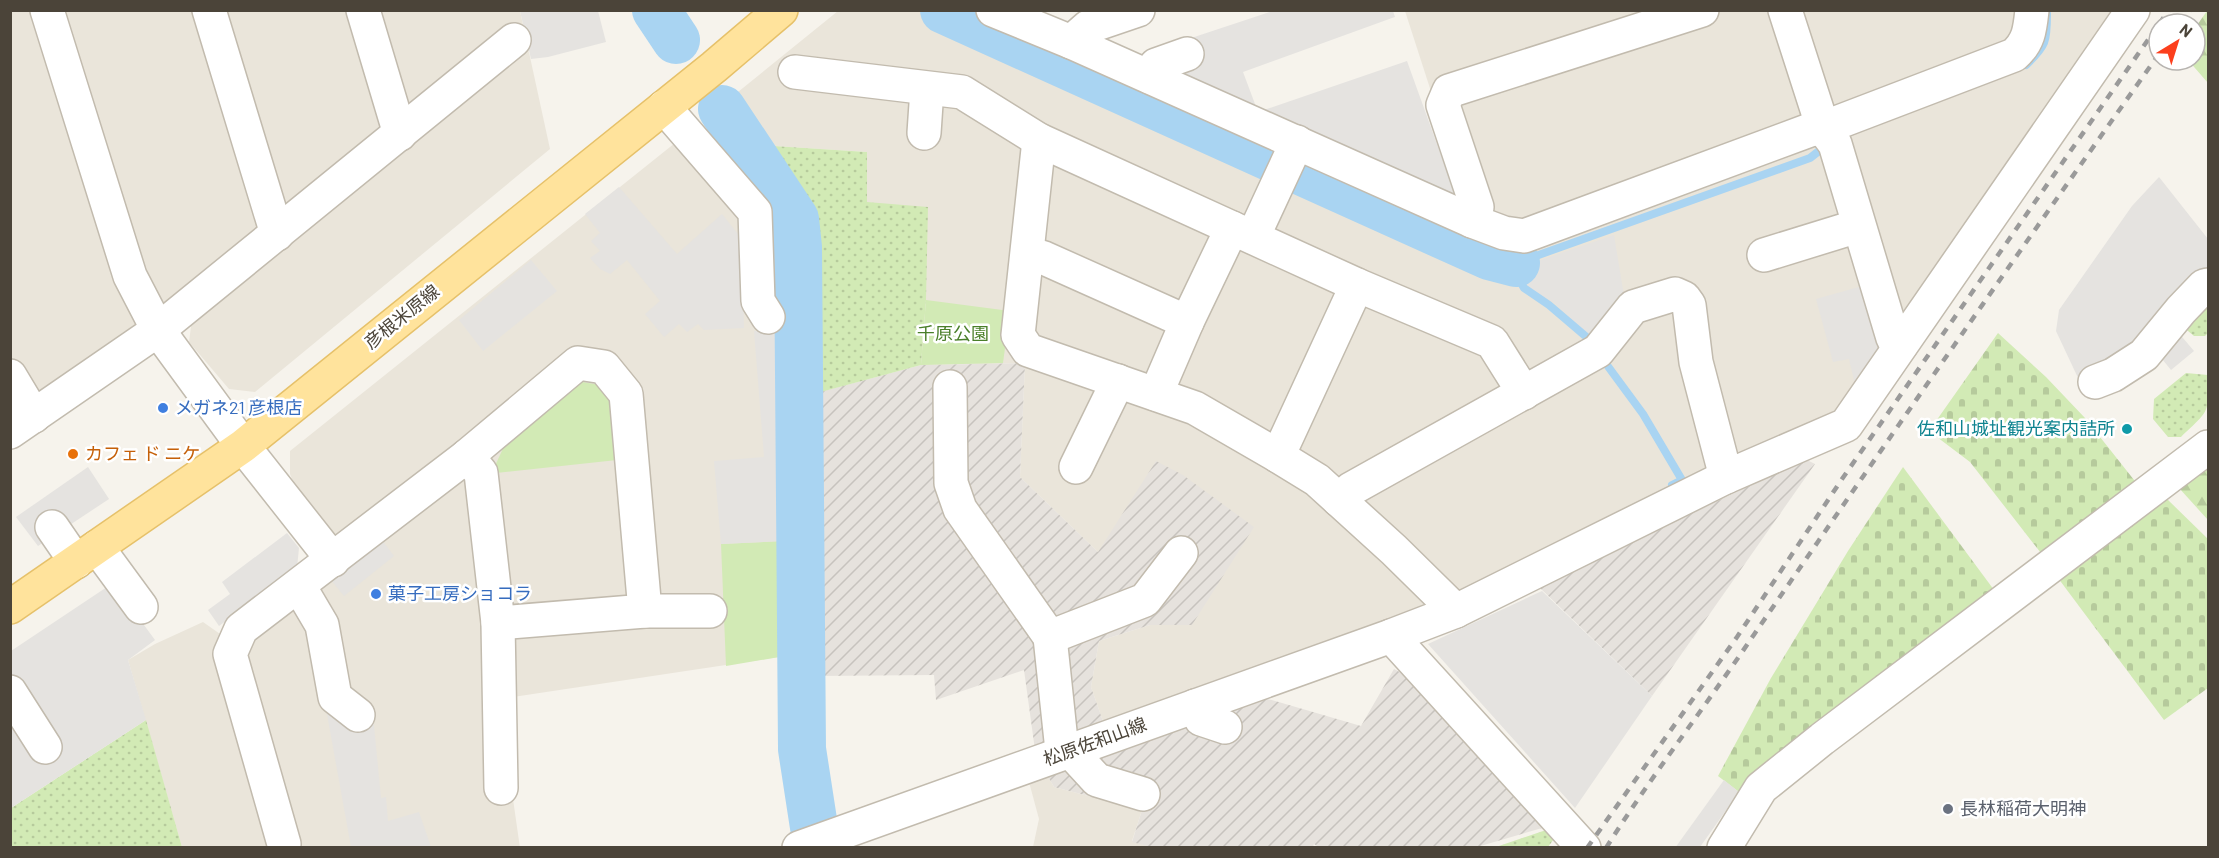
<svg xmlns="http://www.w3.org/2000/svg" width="2219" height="858" font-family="Barlow,'Noto Sans JP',sans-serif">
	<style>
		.residential { fill: #eae5da }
		.industrial { fill: url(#industrial-furrows) }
		.grass { fill: url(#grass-dots) }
		.forest { fill: url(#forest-firs) }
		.cemetery { fill: url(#cemetery-stones) }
		.green { fill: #d2eab5 }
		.parking { fill: #e5e3e0 }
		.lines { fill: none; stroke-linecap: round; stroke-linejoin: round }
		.stream { stroke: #a9d4f2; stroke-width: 8 }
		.river { stroke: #a9d4f2; stroke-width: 48 }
		.minor-casing { stroke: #c2bbae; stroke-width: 36 }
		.major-casing { stroke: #e6c16a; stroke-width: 36 }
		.minor { stroke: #fff; stroke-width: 33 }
		.major { stroke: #ffe39c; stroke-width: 33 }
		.rail { stroke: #9a9a9a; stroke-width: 4.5; stroke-dasharray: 8 8; stroke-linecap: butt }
		.shop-dot { fill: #3f7fe0; stroke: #fff; stroke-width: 2 }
		.culture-dot { fill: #0f9aa8; stroke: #fff; stroke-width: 2 }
		.food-dot { fill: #e8710a; stroke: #fff; stroke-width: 2 }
		.worship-dot { fill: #6b7280; stroke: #fff; stroke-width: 2 }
		.labels { text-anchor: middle; stroke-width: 5; stroke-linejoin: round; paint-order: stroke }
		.street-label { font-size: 18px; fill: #4b4439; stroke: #fff }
		.park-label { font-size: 18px; fill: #4a7f2a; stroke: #fff }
		.shop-label { font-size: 18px; fill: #366cbe; stroke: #fff; text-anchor: start }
		.culture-label { font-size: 18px; fill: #0d838f; stroke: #fff; text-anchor: end }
		.food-label { font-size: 18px; fill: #c56008; stroke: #fff; text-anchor: start }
		.worship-label { font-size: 18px; fill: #5b616d; stroke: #fff; text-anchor: start }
	</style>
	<defs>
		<pattern id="industrial-furrows" width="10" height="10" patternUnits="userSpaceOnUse" patternTransform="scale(1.5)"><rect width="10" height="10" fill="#e6e2dd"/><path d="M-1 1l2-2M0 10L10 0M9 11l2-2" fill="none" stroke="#c7c3be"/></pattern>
		<pattern id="grass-dots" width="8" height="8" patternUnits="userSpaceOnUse" patternTransform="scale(1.5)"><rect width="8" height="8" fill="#d2eab5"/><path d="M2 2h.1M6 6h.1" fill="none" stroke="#b6ca9c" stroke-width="1.8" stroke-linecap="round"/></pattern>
		<pattern id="forest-firs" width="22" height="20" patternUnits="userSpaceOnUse" patternTransform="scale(1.5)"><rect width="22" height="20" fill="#d2eab5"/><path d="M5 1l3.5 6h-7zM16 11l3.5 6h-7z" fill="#b6ca9c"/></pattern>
		<pattern id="cemetery-stones" width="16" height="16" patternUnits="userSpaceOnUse" patternTransform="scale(1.5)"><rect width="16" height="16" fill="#d2eab5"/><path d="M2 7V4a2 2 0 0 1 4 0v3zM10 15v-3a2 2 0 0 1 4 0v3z" fill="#b6ca9c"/></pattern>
	</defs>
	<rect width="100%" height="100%" fill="#f6f3ec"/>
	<!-- residential -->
	<g class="residential">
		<polygon points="11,11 520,11 550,149 255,392 229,389 189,342 192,319 127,335 11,416"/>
		<polygon points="838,11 971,11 1521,250 1810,139 1825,143 1889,351 1845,421 1467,594 1105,727 1091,687 1099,641 1150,625 1192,625 1098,552 1020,477 1025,363 921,365 926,300 867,203 867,152 760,145 733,96"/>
		<polygon points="1405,11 1775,11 1810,116 1522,226 1469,209"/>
		<polygon points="1794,11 2146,11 1895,324"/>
		<polygon points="685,135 752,213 795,656 785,656 513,697 512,792 520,848 182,847 128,660 155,644 203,622 223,636 325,559 290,474 290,451"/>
		<polygon points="1047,775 1054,787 1142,810 1132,841 1151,847 1033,847 1039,819 1029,782"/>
	</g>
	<!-- industrial -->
	<g class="industrial">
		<polygon points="1025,363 1020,477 1098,552 1156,461 1183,475 1254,527 1192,625 1150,625 1099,641 1091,687 1105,727 1035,750 1024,670 936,700 934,675 817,676 816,393 921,365"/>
		<polygon points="1805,459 1815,464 1652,696 1539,587"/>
		<polygon points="1394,669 1411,678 1542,828 1477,847 1320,848 1314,844 1312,848 1151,847 1132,842 1142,810 1054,787 1047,775 1261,697 1361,726"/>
	</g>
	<!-- grass -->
	<g class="grass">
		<polygon points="760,145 867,152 867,202 928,207 926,300 921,365 817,393 810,392 812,357 808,231 801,212 755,147"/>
		<polygon points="2208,304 2208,333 2205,336 2194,336 2182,326"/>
		<path d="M2186,373L2208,375C2209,415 2209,410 2181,437H2168L2153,419L2154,399Z"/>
		<polygon points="146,720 182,847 11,848 11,808"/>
		<polygon points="1549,829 1556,836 1548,847 1493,848"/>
	</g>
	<!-- forest -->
	<g class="forest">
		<polygon points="2207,11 2208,11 2208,83 2188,60 2195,60 2195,28"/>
		<polygon points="2208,465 2208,520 2179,488"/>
	</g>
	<!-- cemetery -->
	<g class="cemetery">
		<polygon points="1998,333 2046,377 2085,418 2138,485 2044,557 1970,462 1929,431"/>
		<polygon points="1903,467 1997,594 1739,792 1718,776 1771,678 1848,551"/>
		<polygon points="2166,498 2208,539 2208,688 2164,720 2058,578"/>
	</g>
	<!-- green -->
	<g class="green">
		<polygon points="926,300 1010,311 1003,363 921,365"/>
		<polygon points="577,381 600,385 614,402 617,460 496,473 494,468 506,442"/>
		<polygon points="783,541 785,656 726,666 721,544"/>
	</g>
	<!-- parking -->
	<g class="parking">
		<polygon points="520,11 598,11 606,42 548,57 531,59"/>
		<polygon points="1273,11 1393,11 1395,17 1392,18 1243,72 1258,112 1407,61 1456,197 1257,112 1140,58 1143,54"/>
		<polygon points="2159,177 2208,239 2208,304 2177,331 2194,351 2171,370 2158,354 2113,385 2087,397 2056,331 2059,310 2132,206"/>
		<polygon points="619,187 677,254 722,214 742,239 744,328 704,330 698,324 687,332 679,324 664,337 645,314 660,301 627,260 610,274 600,269 590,258 600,251 591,241 600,233 585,214"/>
		<polygon points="1614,235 1625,302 1592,338 1554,303 1526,286 1520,275 1520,267"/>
		<polygon points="531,260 557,291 483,351 459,320"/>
		<polygon points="1866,285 1883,346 1856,389 1849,359 1833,362 1816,299"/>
		<polygon points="778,329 782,346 786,496 783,541 721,544 714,461 764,457 754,331"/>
		<polygon points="88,467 109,499 38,546 16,517"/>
		<polygon points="287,533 299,548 297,568 219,626 208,610 230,594 222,582"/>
		<polygon points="382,540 394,556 344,596 330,579"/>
		<polygon points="113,583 155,640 128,660 146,720 11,808 11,651"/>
		<polygon points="1542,591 1652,696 1575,808 1428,644"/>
		<polygon points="312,631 346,696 359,706 372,705 381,798 386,797 388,821 419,812 431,847 351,847"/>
		<polygon points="1724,780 1739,792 1700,847 1675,848"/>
	</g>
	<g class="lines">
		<!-- stream -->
		<g class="stream">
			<path d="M2026,65C2046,46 2047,42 2047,14"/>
			<polyline points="1590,340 1549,305 1524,288 1517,276 1516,263 1810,158 1819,151"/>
			<polyline points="1604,361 1643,414 1682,480 1672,485"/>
		</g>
		<!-- river -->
		<g class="river">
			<polyline points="656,10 676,40"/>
			<polyline points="944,10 1489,256 1516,263"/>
			<polyline points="722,109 795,219 798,247 802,749 814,827"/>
		</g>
		<defs>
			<g id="minor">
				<polyline points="47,10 130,276 158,330 243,446 333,560"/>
				<polyline points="209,10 277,234"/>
				<polyline points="363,10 400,134"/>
				<path d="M993,10L1071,42L1472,221L1504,233L1524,236L1810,130L1823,128L2014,55C2029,42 2030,29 2032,10"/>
				<polyline points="1785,10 1823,128 1835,144 1893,338 1901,345"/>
				<polyline points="1071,42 1088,27 1138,10"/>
				<polyline points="795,72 962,92 1039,140 1357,285 1492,342 1524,393"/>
				<polyline points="1150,77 1156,65 1187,54"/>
				<polyline points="664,107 755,212 758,301 768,317"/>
				<polyline points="924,133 927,89"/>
				<polyline points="1039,140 1018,335 1028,350 1195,408 1278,456 1317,480 1394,550 1456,611"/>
				<polyline points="1472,221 1477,207 1443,105 1449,91 1702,10"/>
				<polyline points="1253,237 1297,142"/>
				<polyline points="1028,253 1044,258 1187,322"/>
				<polyline points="1764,255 1858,226"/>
				<polyline points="10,376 34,416"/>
				<polyline points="2095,382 2113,375 2144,355 2181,310 2204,286 2208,285"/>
				<polyline points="950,387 951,483 960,509 1050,637 1145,600 1181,553"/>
				<polyline points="1156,394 1187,322 1232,228"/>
				<polyline points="10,432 158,330 514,40"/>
				<polyline points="467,456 481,473 498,623 501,788"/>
				<polyline points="1278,456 1357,285"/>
				<polyline points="1076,467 1118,381"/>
				<polyline points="1339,500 1351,489 1598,351 1633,307 1675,294 1684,298 1689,305 1696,362 1726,477"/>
				<polyline points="52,527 76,562"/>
				<polyline points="97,547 141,607"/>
				<polyline points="299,586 322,625 335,697 358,715"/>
				<polyline points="645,611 710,611"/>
				<polyline points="1391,636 1584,848"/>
				<polyline points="1050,637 1061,741 1097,780 1143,794"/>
				<polyline points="10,692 45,747"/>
				<polyline points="1195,706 1201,719 1225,727"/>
				<polyline points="284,844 230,654 241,629 467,456 578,363 604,367 626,394 645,611 498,623"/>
				<polyline points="799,848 1391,636 1456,611 1726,477 1846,425 2133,10"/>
				<polyline points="1724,848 1761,788 1822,739 2208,447"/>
			</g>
			<polyline id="major" points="10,607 243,446 714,67 781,10"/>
		</defs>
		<!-- minor casing -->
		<use href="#minor" class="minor-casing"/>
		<!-- major casing -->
		<use href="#major" class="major-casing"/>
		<!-- minor -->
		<use href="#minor" class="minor"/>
		<!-- major -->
		<use href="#major" class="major"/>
		<!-- rail -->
		<g class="rail">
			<polyline points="2159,24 2169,10"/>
			<polyline points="2180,24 2190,10"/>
			<polyline points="1587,848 1737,637 1842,479 2159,24"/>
			<path d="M1606,848C1652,775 1705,707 1753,636C1887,441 2022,247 2159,54"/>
		</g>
	</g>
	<!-- markers -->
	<g class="shop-dot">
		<circle cx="163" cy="408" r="6"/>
		<circle cx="376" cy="594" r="6"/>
	</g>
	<circle class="culture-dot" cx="2127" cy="429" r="6"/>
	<circle class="food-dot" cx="73" cy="454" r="6"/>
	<circle class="worship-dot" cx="1948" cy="809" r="6"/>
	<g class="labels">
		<!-- street labels -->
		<g class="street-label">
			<text transform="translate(402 317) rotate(-39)" y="6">彦根米原線</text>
			<text transform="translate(1095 742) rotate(-20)" y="6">松原佐和山線</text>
		</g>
		<!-- park labels -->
		<g class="park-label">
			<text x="953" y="340">千原公園</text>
		</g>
		<!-- shop labels -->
		<g class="shop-label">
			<text x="175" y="414">メガネ21 彦根店</text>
			<text x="388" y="600">菓子工房ショコラ</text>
		</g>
		<!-- culture labels -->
		<g class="culture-label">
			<text x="2115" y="435">佐和山城址観光案内詰所</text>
		</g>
		<!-- food labels -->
		<g class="food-label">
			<text x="85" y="460">カフェ ド ニケ</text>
		</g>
		<!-- worship labels -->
		<g class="worship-label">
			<text x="1960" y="815">長林稲荷大明神</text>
		</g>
	</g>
	<!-- border -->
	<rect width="2219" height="858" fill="none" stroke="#4b4439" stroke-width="24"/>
	<!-- north arrow -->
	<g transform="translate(2177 42) rotate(38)"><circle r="28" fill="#ffffff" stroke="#b7b4b0" stroke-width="1.5"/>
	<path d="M0-4.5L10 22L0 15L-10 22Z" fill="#fc3f1d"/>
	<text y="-9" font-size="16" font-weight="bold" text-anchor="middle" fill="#4b4439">N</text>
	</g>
</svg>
